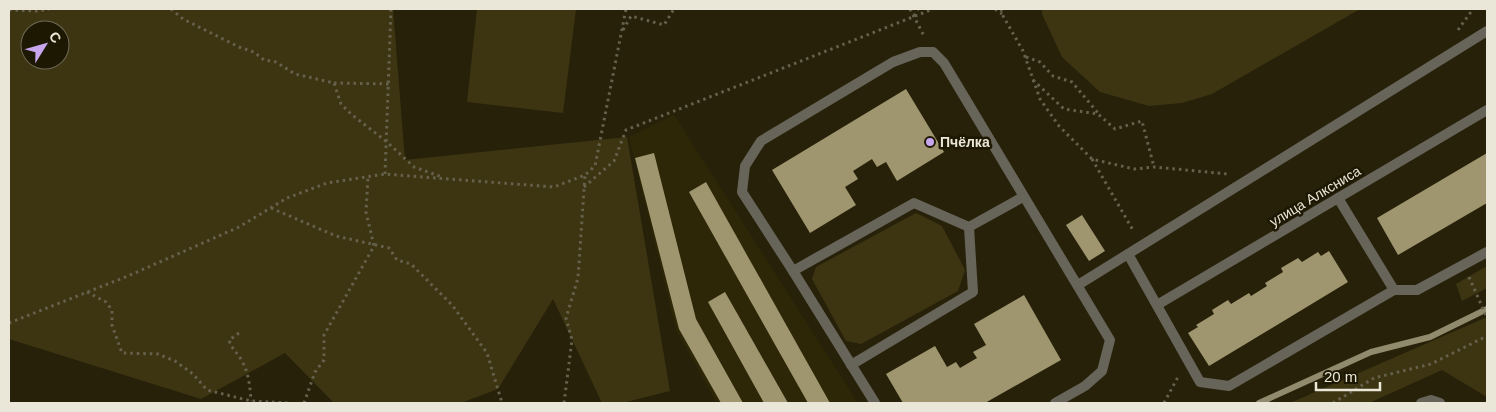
<svg xmlns="http://www.w3.org/2000/svg" width="1496" height="412" font-family="Arial,sans-serif">
	<style>
		.built { fill: #2e2707 }
		.green { fill: #3d3512; fill-rule: evenodd }
		.lines { fill: none; stroke-linecap: round; stroke-linejoin: round }
		.stream { stroke: #918a6c; stroke-width: 6 }
		.building { fill: #9f966f }
		.path { stroke: #66614d; stroke-width: 3; stroke-dasharray: 2.5 4; stroke-linecap: butt }
		.lane { stroke: #676459; stroke-width: 10 }
		.poi-dot { fill: #c8a5ef; stroke: #1d1802; stroke-width: 2 }
		.labels { text-anchor: middle; stroke-width: 5; stroke-linejoin: round; paint-order: stroke }
		.poi-label { font-size: 14px; font-weight: bold; fill: #eae6d8; stroke: #1d1802; text-anchor: start }
		.street-label { font-size: 14px; fill: #eae6d8; stroke: #1d1802 }
	</style>
	<rect width="100%" height="100%" fill="#27210a"/>
	<!-- built -->
	<polygon class="built" points="674,115 858,403 717,403 676,330 629,137"/>
	<!-- green -->
	<g class="green">
		<path d="M9,9H393L405,160L627,137L670,391L622,403H602L553,299L498,389L461,403H334L285,353L201,399L9,339ZM30,30H60V60H30Z"/>
		<polygon points="477,9 576,9 563,113 467,102"/>
		<polygon points="1042,9 1360,9 1212,94 1182,103 1149,106 1100,92 1062,57 1042,14"/>
		<polygon points="916,213 942,226 965,270 958,291 861,344 846,341 812,279 816,267"/>
		<polygon points="1487,266 1487,288 1462,301 1456,284"/>
		<polygon points="1487,317 1487,397 1442,370 1369,403 1290,403"/>
	</g>
	<g class="lines">
		<!-- stream -->
		<polyline class="stream" points="1259,403 1371,352 1430,337 1487,309"/>
	</g>
	<!-- building -->
	<g class="building">
		<polygon points="906,89 944,152 897,181 886,162 877,167 872,159 853,171 858,179 845,187 856,205 810,233 772,170"/>
		<polygon points="654,153 696,319 743,403 721,403 679,329 635,158"/>
		<polygon points="1487,153 1487,203 1398,255 1377,218"/>
		<polygon points="706,182 830,403 808,403 689,192"/>
		<polygon points="1082,215 1105,251 1089,261 1066,225"/>
		<polygon points="1329,251 1348,282 1209,366 1188,333 1198,327 1196,325 1214,314 1212,310 1228,300 1231,304 1249,293 1251,296 1267,286 1265,283 1283,272 1281,268 1298,258 1302,262 1318,252 1321,256"/>
		<polygon points="725,292 788,403 764,403 708,302"/>
		<polygon points="1024,295 1061,360 985,403 903,403 886,374 935,346 947,367 956,362 960,368 977,358 973,352 986,345 974,324"/>
	</g>
	<g class="lines">
		<!-- path -->
		<g class="path">
			<polyline points="171,9 183,19 239,47 254,52 264,60 276,62 295,74 334,83 341,104 351,114 387,142 414,167 442,177"/>
			<polyline points="910,9 924,36"/>
			<polyline points="995,9 1002,14"/>
			<polyline points="1001,9 1002,14 1023,51 1040,99 1059,126 1092,159 1134,169 1154,167 1228,174"/>
			<polyline points="9,10 38,11 49,9"/>
			<polyline points="914,16 918,9"/>
			<polyline points="623,30 631,16 664,25 674,9"/>
			<polyline points="1458,30 1473,9"/>
			<polyline points="1026,57 1040,62 1053,76 1072,82 1098,113"/>
			<polyline points="1033,80 1064,109 1098,114 1115,129 1142,121 1154,167"/>
			<polyline points="334,83 390,84"/>
			<polyline points="1092,159 1134,232"/>
			<polyline points="385,174 391,9"/>
			<polyline points="584,187 614,161 626,130 933,9"/>
			<polyline points="271,208 336,236 389,248 397,260 411,264 452,305 487,353 502,403"/>
			<polyline points="1469,277 1487,318"/>
			<polyline points="87,292 106,302 112,310 112,325 122,353 158,354 175,361 193,374 207,390 251,401 290,403"/>
			<polyline points="9,323 128,276 239,227 287,198 327,183 385,174 554,187 585,175 595,166 626,9"/>
			<path d="M239,333L229,340C232,350 238,353 242,361C249,374 250,387 251,401"/>
			<polyline points="304,403 315,372 324,360 324,335 374,246 366,212 368,177"/>
			<polyline points="564,403 572,340 566,318 578,278 585,175"/>
			<polyline points="1164,403 1179,375"/>
			<polyline points="1333,403 1374,378 1431,364 1487,336"/>
		</g>
		<!-- lane -->
		<g class="lane">
			<polyline points="1338,198 1394,290 1417,290 1487,252"/>
			<polyline points="1128,254 1200,382 1229,386 1394,290"/>
			<polyline points="793,271 742,192 745,166 761,141 893,62 920,52 933,52 944,63 1110,340 1102,371 1085,386 1055,403"/>
			<polyline points="1078,285 1487,31"/>
			<polyline points="1157,305 1487,110"/>
			<polyline points="851,365 973,292 969,227"/>
			<polyline points="875,403 793,271 914,203 969,227 1023,197"/>
			<polyline points="1421,403 1431,400 1440,403"/>
		</g>
	</g>
	<!-- markers -->
	<circle class="poi-dot" cx="930" cy="142" r="5"/>
	<g class="labels">
		<!-- poi labels -->
		<g class="poi-label">
			<text x="940" y="147">Пчёлка</text>
		</g>
		<!-- street labels -->
		<g class="street-label">
			<text transform="translate(1315 196) rotate(-31)" y="5">улица Алксниса</text>
		</g>
	</g>
	<!-- border -->
	<rect width="1496" height="412" fill="none" stroke="#eae6d8" stroke-width="20"/>
	<!-- north arrow -->
	<g transform="translate(45 45) rotate(53)"><circle r="24" fill="#1d1802" stroke="#6f6a58"/>
	<path d="M0-4L9 19L0 12L-9 19Z" fill="#c8a5ef"/>
	<text y="-8" font-size="14" font-weight="bold" text-anchor="middle" fill="#eae6d8">С</text>
	</g>
	<!-- scale -->
	<path d="M1316 382v8h64v-8" fill="none" stroke="#eae6d8" stroke-width="2.5"/>
	<text x="1324" y="382" font-size="15" fill="#eae6d8" stroke="#1d1802" stroke-width="4" paint-order="stroke">20 m</text>
</svg>
